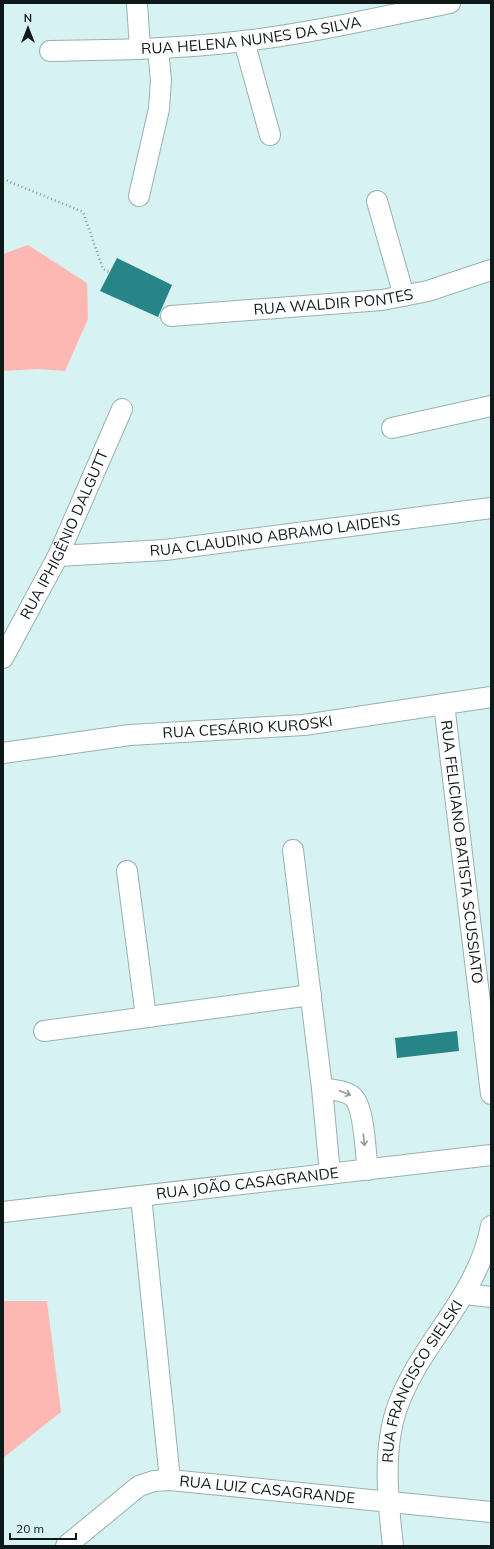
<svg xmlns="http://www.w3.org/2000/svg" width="494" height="1549" font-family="Mulish,sans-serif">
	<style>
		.green { fill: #feb8b4 }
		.building { fill: #278487 }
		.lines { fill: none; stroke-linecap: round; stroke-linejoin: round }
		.minor-casing { stroke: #97b1b1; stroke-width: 22 }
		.path { stroke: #859999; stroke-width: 2.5; stroke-dasharray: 1 3; stroke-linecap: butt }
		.minor { stroke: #fff; stroke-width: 20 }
		.oneway { stroke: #939898 }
		.labels { text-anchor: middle; stroke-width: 3.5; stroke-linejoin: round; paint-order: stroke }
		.street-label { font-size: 15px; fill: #0f1919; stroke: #d7f2f2 }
	</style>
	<rect width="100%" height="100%" fill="#d7f2f2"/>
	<!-- green -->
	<g class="green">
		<polygon points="28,245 87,283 88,319 65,371 38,369 3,371 3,254"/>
		<polygon points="3,1301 47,1301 61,1412 3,1458"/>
	</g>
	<!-- building -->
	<g class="building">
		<polygon points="117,258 172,285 158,317 100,291"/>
		<polygon points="457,1031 459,1051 397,1058 395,1038"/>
	</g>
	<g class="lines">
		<defs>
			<g id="minor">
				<polyline points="137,3 140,49"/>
				<polyline points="244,41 270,135"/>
				<path id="s1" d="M50,51C115,50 179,49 244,41C313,33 381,17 450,3"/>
				<polyline points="139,196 159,109 161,80 158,49"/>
				<polyline points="377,201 404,296"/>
				<path id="s2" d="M171,316L382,300L428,291L491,270"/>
				<polyline points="392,428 491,406"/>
				<path id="s3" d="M58,556L165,550L491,508"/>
				<path id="s4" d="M3,658L58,556L122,409"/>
				<path id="s5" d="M444,704L491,1094"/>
				<path id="s6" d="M3,753L130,735L304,725L491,697"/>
				<polyline points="293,850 322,1088 330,1174"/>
				<polyline points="127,871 146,1017"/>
				<polyline points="44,1031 311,995"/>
				<path d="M322,1088C331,1090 344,1090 352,1096C365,1106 365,1153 368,1170"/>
				<polyline points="141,1196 170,1480"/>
				<path id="s7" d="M3,1212L491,1155"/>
				<polyline points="465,1294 491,1297"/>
				<path id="s8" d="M66,1546L139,1486L154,1481L170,1480L491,1512"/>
				<path id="s9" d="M393,1546C388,1502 382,1448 398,1405C423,1339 477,1298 491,1226"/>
			</g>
		</defs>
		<!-- minor casing -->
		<use href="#minor" class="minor-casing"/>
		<!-- path -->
		<polyline class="path" points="3,179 83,212 103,269 109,272"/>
		<!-- minor -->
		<use href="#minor" class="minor"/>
	</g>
	<!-- one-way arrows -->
	<defs><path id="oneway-shaft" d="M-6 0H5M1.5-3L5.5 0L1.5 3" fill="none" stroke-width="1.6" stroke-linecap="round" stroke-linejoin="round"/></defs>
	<g class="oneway">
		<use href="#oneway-shaft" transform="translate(345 1093) rotate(21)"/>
		<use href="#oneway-shaft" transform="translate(364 1140) rotate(83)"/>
	</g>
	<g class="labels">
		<!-- street labels -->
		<g class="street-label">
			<text dy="5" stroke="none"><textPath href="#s1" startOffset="202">RUA HELENA NUNES DA SILVA</textPath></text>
			<text dy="5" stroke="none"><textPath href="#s2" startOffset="163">RUA WALDIR PONTES</textPath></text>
			<text dy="5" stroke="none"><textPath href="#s4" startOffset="138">RUA IPHIGÊNIO DALGUTT</textPath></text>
			<text dy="5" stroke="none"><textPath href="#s3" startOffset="218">RUA CLAUDINO ABRAMO LAIDENS</textPath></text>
			<text dy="5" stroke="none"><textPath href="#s6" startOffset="246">RUA CESÁRIO KUROSKI</textPath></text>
			<text dy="5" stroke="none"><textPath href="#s5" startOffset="149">RUA FELICIANO BATISTA SCUSSIATO</textPath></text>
			<text dy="5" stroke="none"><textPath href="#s7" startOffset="246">RUA JOÃO CASAGRANDE</textPath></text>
			<text dy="5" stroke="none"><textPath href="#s9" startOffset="173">RUA FRANCISCO SIELSKI</textPath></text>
			<text dy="5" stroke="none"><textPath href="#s8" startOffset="224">RUA LUIZ CASAGRANDE</textPath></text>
		</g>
	</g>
	<!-- border -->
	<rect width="494" height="1549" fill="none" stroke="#0f1919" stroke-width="8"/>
	<!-- north arrow -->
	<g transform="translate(28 28)" stroke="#d7f2f2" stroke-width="3" paint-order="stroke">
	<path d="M0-3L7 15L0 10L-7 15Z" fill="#0f1919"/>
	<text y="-6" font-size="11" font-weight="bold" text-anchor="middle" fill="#0f1919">N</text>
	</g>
	<!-- scale -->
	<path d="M10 1533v6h66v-6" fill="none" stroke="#0f1919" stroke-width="2"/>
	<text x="16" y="1533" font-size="12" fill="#0f1919" stroke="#d7f2f2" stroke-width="3" paint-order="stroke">20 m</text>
</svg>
